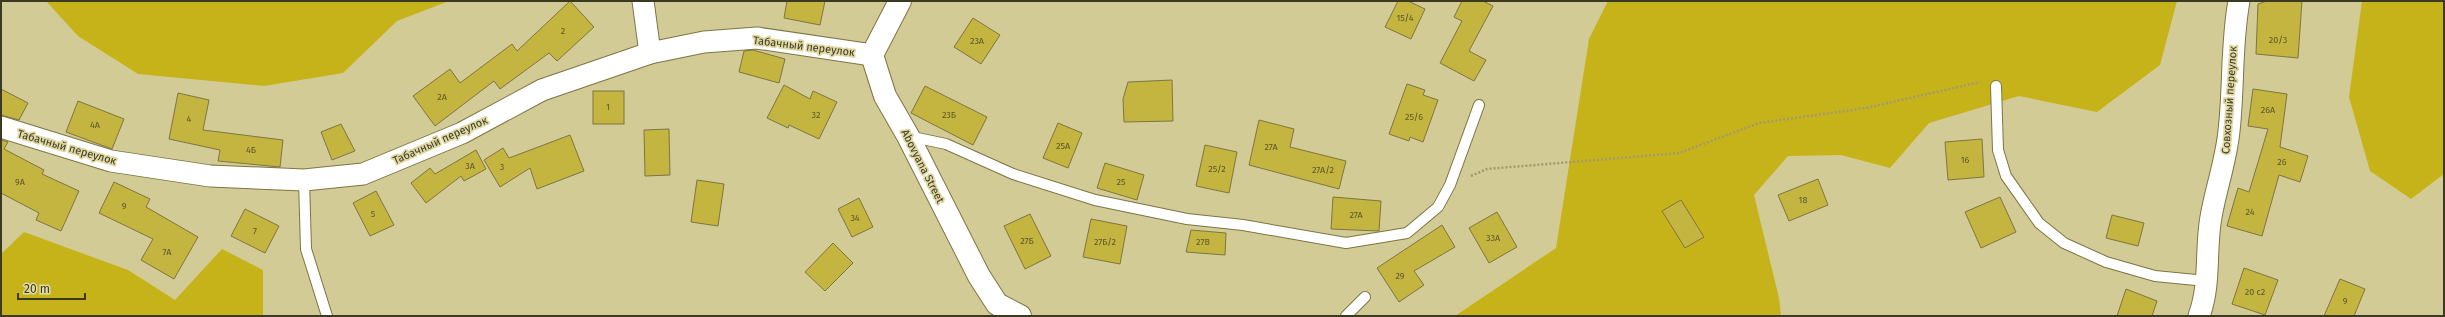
<svg xmlns="http://www.w3.org/2000/svg" width="2445" height="317" font-family="'Fira Sans',sans-serif">
	<style>
		.green { fill: #c6b319 }
		.building { fill: #c4b440; stroke: #7d7642 }
		.lines { fill: none; stroke-linecap: round; stroke-linejoin: round }
		.service-casing { stroke: #7d7542; stroke-width: 12 }
		.minor-casing { stroke: #7d7542; stroke-width: 23 }
		.tertiary-casing { stroke: #7d7542; stroke-width: 24 }
		.path { stroke: #a09a6f; stroke-width: 2.5; stroke-dasharray: 2 2; stroke-linecap: butt }
		.service { stroke: #fff; stroke-width: 10 }
		.minor { stroke: #fff; stroke-width: 21 }
		.tertiary { stroke: #fff; stroke-width: 22 }
		.labels { text-anchor: middle; stroke-width: 3.5; stroke-linejoin: round; paint-order: stroke }
		.number-label { font-size: 9px; fill: #5e582a }
		.street-label { font-size: 11px; fill: #3c3923; stroke: #e0d8a2 }
	</style>
	<rect width="100%" height="100%" fill="#d3cb95"/>
	<!-- green -->
	<g class="green">
		<polygon points="46,1 449,1 397,21 343,73 264,86 138,74 78,36"/>
		<polygon points="1608,1 2177,1 2160,65 2097,112 2019,96 1929,123 1890,168 1841,155 1788,156 1754,195 1779,298 1781,316 1455,316 1556,248 1589,39"/>
		<polygon points="2362,1 2444,1 2444,174 2411,199 2370,171 2349,97"/>
		<polygon points="24,232 128,270 175,300 222,249 263,270 263,316 1,316 1,254"/>
	</g>
	<!-- building -->
	<g class="building">
		<polygon points="570,1 594,27 557,61 549,53 500,89 494,81 435,126 413,96 450,69 460,83 512,44 517,51"/>
		<polygon points="787,1 825,1 820,25 784,18"/>
		<polygon points="1398,1 1408,1 1425,9 1411,39 1385,27"/>
		<polygon points="1462,1 1483,1 1493,6 1469,51 1486,60 1474,81 1440,63 1462,21 1454,17"/>
		<polygon points="2267,1 2302,1 2298,58 2256,54 2258,4"/>
		<polygon points="973,18 1000,35 981,64 954,47"/>
		<polygon points="753,50 785,59 779,83 739,72 744,51"/>
		<polygon points="1172,80 1173,121 1124,122 1123,99 1128,82"/>
		<polygon points="1407,84 1425,90 1423,95 1438,100 1423,142 1410,137 1409,141 1389,134"/>
		<polygon points="784,85 810,99 813,91 837,102 819,139 789,125 788,128 767,118"/>
		<polygon points="925,86 987,117 973,145 911,113"/>
		<polygon points="1,89 28,103 19,120 1,115"/>
		<polygon points="2253,89 2287,94 2280,147 2308,156 2300,182 2279,175 2262,236 2227,226 2238,188 2249,192 2268,129 2248,126"/>
		<rect x="593" y="91" width="31" height="33"/>
		<polygon points="178,93 209,100 203,130 283,140 280,167 218,161 220,150 169,139"/>
		<polygon points="78,101 124,119 112,149 66,132"/>
		<polygon points="1259,120 1294,129 1290,147 1346,161 1339,189 1249,165"/>
		<polygon points="1058,123 1082,133 1068,168 1043,158"/>
		<polygon points="341,124 355,151 332,160 321,132"/>
		<polygon points="669,129 670,175 645,176 644,130"/>
		<polygon points="570,135 584,171 537,189 530,168 500,187 484,160 503,148 509,158"/>
		<polygon points="1982,139 1984,177 1948,180 1945,142"/>
		<polygon points="1,140 8,142 4,149 44,170 42,174 79,191 61,231 36,220 39,213 1,193"/>
		<polygon points="1205,145 1237,152 1229,193 1196,186"/>
		<polygon points="476,150 486,169 464,181 461,176 426,203 411,183 430,168 435,174"/>
		<polygon points="1105,163 1144,175 1137,200 1097,188"/>
		<polygon points="1818,179 1828,205 1789,221 1778,195"/>
		<polygon points="697,180 724,184 718,226 691,222"/>
		<polygon points="114,182 150,199 146,207 198,237 174,279 141,260 153,239 99,213"/>
		<polygon points="376,191 394,225 370,236 353,203"/>
		<polygon points="1333,197 1381,201 1379,231 1331,229"/>
		<polygon points="2000,197 2016,232 1981,248 1965,212"/>
		<polygon points="859,198 873,227 852,237 838,209"/>
		<polygon points="1681,200 1704,237 1685,248 1662,211"/>
		<polygon points="245,209 279,226 265,253 231,236"/>
		<polygon points="1497,212 1517,247 1489,263 1469,228"/>
		<polygon points="1030,214 1051,256 1025,269 1004,226"/>
		<polygon points="2112,215 2144,223 2138,246 2106,238"/>
		<polygon points="1091,219 1127,226 1120,264 1083,257"/>
		<polygon points="1442,225 1455,247 1414,271 1424,285 1399,302 1377,268"/>
		<polygon points="1191,230 1226,233 1225,255 1186,252"/>
		<polygon points="833,243 853,263 825,291 805,272"/>
		<polygon points="2244,268 2278,280 2265,315 2232,304"/>
		<polygon points="2340,279 2365,289 2354,316 2324,316"/>
		<polygon points="2126,289 2157,301 2152,316 2117,316"/>
	</g>
	<g class="lines">
		<defs>
			<g id="service">
				<polyline points="1996,86 1998,150 2006,176 2039,223 2064,243 2106,262 2155,276 2206,281"/>
				<polyline points="908,136 946,144 1013,174 1095,200 1187,219 1243,225 1346,243 1407,233 1438,207 1450,185 1479,105"/>
				<polyline points="304,180 306,249 327,316"/>
				<polyline points="1346,316 1365,297"/>
			</g>
			<g id="minor">
				<polyline points="643,1 650,53"/>
				<polyline points="1,127 111,161 210,176 304,180 363,174 462,133 542,90 650,53 704,42 757,38 872,55"/>
				<path d="M2199,316C2211,284 2205,249 2211,217C2216,188 2226,161 2229,131C2234,87 2231,44 2239,1"/>
			</g>
			<polyline id="tertiary" points="900,1 872,55 885,96 908,136 979,276 997,304 1020,316"/>
		</defs>
		<!-- service casing -->
		<use href="#service" class="service-casing"/>
		<!-- minor casing -->
		<use href="#minor" class="minor-casing"/>
		<!-- tertiary casing -->
		<use href="#tertiary" class="tertiary-casing"/>
		<!-- path -->
		<polyline class="path" points="1471,176 1487,169 1679,153 1759,123 1866,108 1980,82"/>
		<!-- service -->
		<use href="#service" class="service"/>
		<!-- minor -->
		<use href="#minor" class="minor"/>
		<!-- tertiary -->
		<use href="#tertiary" class="tertiary"/>
	</g>
	<g class="labels">
		<!-- number labels -->
		<g class="number-label">
			<text x="1405" y="21">15/4</text>
			<text x="563" y="34">2</text>
			<text x="2278" y="43">20/3</text>
			<text x="977" y="44">23А</text>
			<text x="442" y="100">2А</text>
			<text x="608" y="110">1</text>
			<text x="2268" y="113">26А</text>
			<text x="816" y="118">32</text>
			<text x="949" y="118">23Б</text>
			<text x="1414" y="120">25/6</text>
			<text x="189" y="122">4</text>
			<text x="95" y="128">4А</text>
			<text x="1063" y="149">25А</text>
			<text x="1271" y="150">27А</text>
			<text x="251" y="153">4Б</text>
			<text x="1965" y="163">16</text>
			<text x="2282" y="165">26</text>
			<text x="470" y="169">3А</text>
			<text x="502" y="170">3</text>
			<text x="1217" y="172">25/2</text>
			<text x="1323" y="173">27А/2</text>
			<text x="20" y="185">9А</text>
			<text x="1121" y="185">25</text>
			<text x="1803" y="203">18</text>
			<text x="124" y="209">9</text>
			<text x="2250" y="215">24</text>
			<text x="373" y="217">5</text>
			<text x="1356" y="218">27А</text>
			<text x="855" y="221">34</text>
			<text x="255" y="234">7</text>
			<text x="1493" y="241">33А</text>
			<text x="1027" y="244">27Б</text>
			<text x="1105" y="245">27Б/2</text>
			<text x="1203" y="245">27В</text>
			<text x="167" y="255">7А</text>
			<text x="1400" y="279">29</text>
			<text x="2255" y="295">20 с2</text>
			<text x="2345" y="304">9</text>
		</g>
		<!-- street labels -->
		<g class="street-label">
			<text transform="translate(804 46) rotate(7)" y="4">Табачный переулок</text>
			<text transform="translate(2229 100) rotate(-86)" y="4">Совхозный переулок</text>
			<text transform="translate(440 140) rotate(-24)" y="4">Табачный переулок</text>
			<text transform="translate(67 147) rotate(16)" y="4">Табачный переулок</text>
			<text transform="translate(923 166) rotate(63)" y="4">Abovyana Street</text>
		</g>
	</g>
	<!-- border -->
	<rect width="2445" height="317" fill="none" stroke="#3c3923" stroke-width="4"/>
	<!-- scale -->
	<path d="M18 293v6h67v-6" fill="none" stroke="#3c3923" stroke-width="2"/>
	<text x="24" y="293" font-size="12" fill="#3c3923" stroke="#e0d8a2" stroke-width="3" paint-order="stroke">20 m</text>
</svg>
